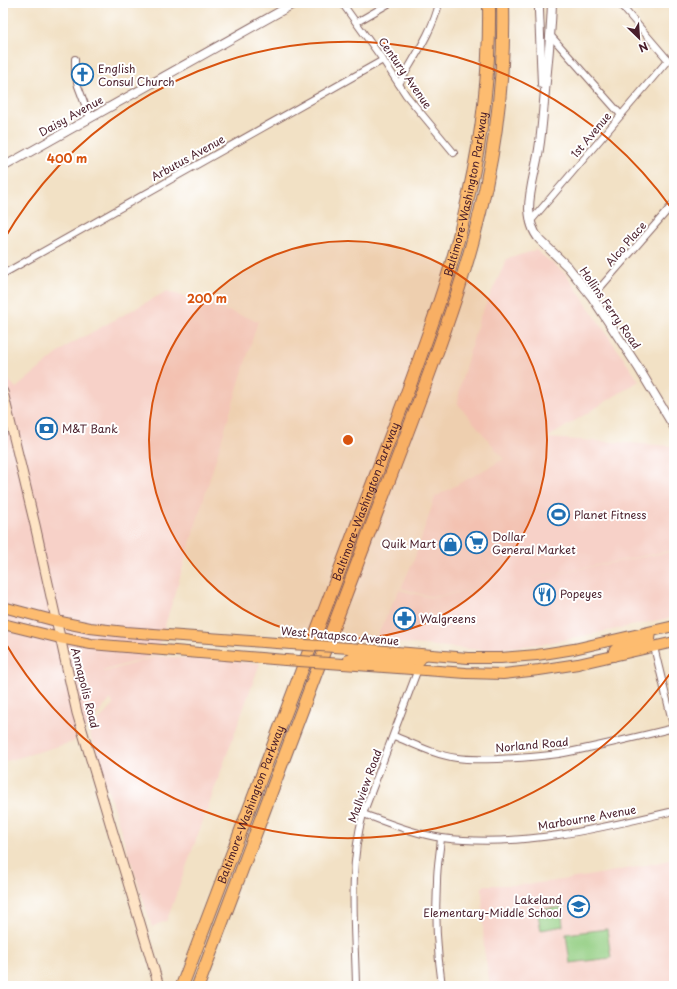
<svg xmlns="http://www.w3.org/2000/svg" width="677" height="989" font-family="'Playpen Sans',sans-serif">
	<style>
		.built { fill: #f7d1c8 }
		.green { fill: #94cf84; stroke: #6f7758 }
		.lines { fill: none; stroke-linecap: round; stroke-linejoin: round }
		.minor-casing { stroke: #856361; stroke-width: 8 }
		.tertiary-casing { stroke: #856361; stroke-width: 10 }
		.secondary-casing { stroke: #856361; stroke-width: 11 }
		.primary-casing { stroke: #856361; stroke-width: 12 }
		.motorway-casing { stroke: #856361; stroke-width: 14 }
		.minor { stroke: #fff; stroke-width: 6 }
		.tertiary { stroke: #fff; stroke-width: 8 }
		.secondary { stroke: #fee4c5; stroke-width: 9 }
		.primary { stroke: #fdbc6f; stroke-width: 10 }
		.motorway { stroke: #fdbc6f; stroke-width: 12 }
		.primary-bridge-casing { stroke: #856361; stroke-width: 12; stroke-linecap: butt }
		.primary-bridge { stroke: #fdbc6f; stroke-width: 10 }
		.ring { fill: none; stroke: #d8530f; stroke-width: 2 }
		.labels { text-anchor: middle; stroke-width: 4; stroke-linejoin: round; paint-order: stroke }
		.poi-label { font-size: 11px; fill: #4a1f2b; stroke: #fff; text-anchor: start }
		.street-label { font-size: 11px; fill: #4a1f2b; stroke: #fff }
		.centre { fill: #d8530f; stroke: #fff; stroke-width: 2 }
		.ring-label { font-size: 12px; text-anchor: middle; font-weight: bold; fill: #d8530f; stroke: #fff; stroke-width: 4; stroke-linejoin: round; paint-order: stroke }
	</style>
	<rect width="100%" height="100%" fill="#fff"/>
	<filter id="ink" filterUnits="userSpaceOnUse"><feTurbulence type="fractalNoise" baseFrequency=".025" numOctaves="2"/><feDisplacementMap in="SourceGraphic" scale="8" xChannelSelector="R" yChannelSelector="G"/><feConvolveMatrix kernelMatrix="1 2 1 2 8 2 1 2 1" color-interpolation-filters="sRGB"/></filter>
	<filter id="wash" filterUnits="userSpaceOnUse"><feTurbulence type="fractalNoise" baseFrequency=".012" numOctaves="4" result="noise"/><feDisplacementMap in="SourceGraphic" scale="16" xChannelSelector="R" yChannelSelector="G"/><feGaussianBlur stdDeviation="0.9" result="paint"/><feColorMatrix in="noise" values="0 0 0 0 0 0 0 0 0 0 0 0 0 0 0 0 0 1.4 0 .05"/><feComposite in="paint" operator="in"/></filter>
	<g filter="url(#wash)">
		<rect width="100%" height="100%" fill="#f2e1c5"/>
		<!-- built -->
		<g class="built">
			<polygon points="536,250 566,274 639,381 547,438 674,446 674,550 502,584 674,551 674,617 544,644 483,650 399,643 377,636 399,590 432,598 500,584 432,597 401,588 414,560 435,497 504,459 458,404 460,386 479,319 507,259"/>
			<polygon points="167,291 258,321 156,655 103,671 104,672 158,656 260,663 167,920 152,927 89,731 113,705 111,699 73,742 3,762 3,374 16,388 67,346"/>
			<polygon points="674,859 674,986 490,986 484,948 483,925 482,888 485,885 517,885 548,882 588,876 637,867"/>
		</g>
		<!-- green -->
		<g class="green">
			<polygon points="561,907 563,926 541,930 537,910"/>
			<polygon points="607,929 611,958 570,963 566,934"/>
		</g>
	</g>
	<g filter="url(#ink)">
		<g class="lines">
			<defs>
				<g id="minor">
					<polyline points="342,3 383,60 406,95 454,153"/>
					<polyline points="357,22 390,3"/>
					<polyline points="551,36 621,115"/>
					<polyline points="75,59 75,73 78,86 90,118"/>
					<path d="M399,84C413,59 433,31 439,3"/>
					<polyline points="530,222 668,60 619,3"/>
					<polyline points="3,274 383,60"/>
					<polyline points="592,297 674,203"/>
					<polyline points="654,647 674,729"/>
					<path d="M394,736C414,744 435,755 457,758C470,760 483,759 497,759C519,758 542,757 564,753C600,746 637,737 674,728"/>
					<path d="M363,814C389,823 415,834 442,838C520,848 598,829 674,811"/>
					<path d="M441,838C440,852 437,866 437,881C435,916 437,951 442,986"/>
					<path d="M356,986C355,929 348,870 363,814L418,669"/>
				</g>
				<g id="tertiary">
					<polyline points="539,3 539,11 542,84"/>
					<path d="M552,3C551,33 548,62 545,91C543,111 542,130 539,149C536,169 529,189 529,209C530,221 532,231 540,240L568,267L592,297L638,367L674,427"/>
					<polyline points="3,167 295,3"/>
				</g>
				<polyline id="secondary" points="3,392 35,525 77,713 159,986"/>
				<g id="primary">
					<polyline points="3,607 56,621 90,628 126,632 291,644"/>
					<polyline points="3,624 60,638 91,644 126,647 285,660"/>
					<polyline points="349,648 468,658 501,658 537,655 574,649 674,626"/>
					<polyline points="613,656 614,651 618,647 648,640 650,639 651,632"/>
					<polyline points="349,659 353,657 417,662 419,661 424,655"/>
					<polyline points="343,664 466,673 503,674 539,670 578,664 674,642"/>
				</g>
				<g id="motorway">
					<path id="s1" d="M182,986L410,385C433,322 456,259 469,193C483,131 490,67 489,3"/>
					<path d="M198,986C254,838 309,691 365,543C388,483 411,424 433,363C448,322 462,282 473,240C494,163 505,82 503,3"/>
				</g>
			</defs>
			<!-- minor casing -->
			<use href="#minor" class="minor-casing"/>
			<!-- tertiary casing -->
			<use href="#tertiary" class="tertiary-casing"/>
			<!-- secondary casing -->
			<use href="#secondary" class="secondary-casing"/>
			<!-- primary casing -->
			<use href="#primary" class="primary-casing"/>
			<!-- motorway casing -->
			<use href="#motorway" class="motorway-casing"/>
			<!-- minor -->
			<use href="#minor" class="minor"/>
			<!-- tertiary -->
			<use href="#tertiary" class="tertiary"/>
			<!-- secondary -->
			<use href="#secondary" class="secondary"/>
			<!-- primary -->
			<use href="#primary" class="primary"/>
			<!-- motorway -->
			<use href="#motorway" class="motorway"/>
			<defs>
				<g id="primary-bridge">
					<polyline points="291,644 349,648"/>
					<polyline points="285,660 343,664"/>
				</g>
			</defs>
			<!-- primary-bridge casing -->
			<use href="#primary-bridge" class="primary-bridge-casing"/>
			<!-- primary-bridge -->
			<use href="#primary-bridge" class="primary-bridge"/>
		</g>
	</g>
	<!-- distance rings -->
	<circle cx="348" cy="440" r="199" fill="#d8530f" fill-opacity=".12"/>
	<g class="ring">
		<circle cx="348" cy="440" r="199"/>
		<path d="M672 671A398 398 0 0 1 3 639M3 241A398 398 0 0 1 672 209"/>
	</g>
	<!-- icons -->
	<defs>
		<symbol id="church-ring" viewBox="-11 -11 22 22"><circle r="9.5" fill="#fff" stroke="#1f6fb2" stroke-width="1.5"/><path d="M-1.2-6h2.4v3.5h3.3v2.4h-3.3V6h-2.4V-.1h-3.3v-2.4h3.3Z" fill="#1f6fb2"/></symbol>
		<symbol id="bank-ring" viewBox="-11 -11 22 22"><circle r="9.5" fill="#fff" stroke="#1f6fb2" stroke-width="1.5"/><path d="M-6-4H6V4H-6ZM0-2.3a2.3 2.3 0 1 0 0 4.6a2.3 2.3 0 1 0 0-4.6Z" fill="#1f6fb2"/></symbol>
		<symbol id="stadium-ring" viewBox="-11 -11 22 22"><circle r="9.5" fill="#fff" stroke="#1f6fb2" stroke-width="1.5"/><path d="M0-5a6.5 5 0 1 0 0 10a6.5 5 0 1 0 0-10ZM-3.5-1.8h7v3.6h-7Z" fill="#1f6fb2"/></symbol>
		<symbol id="supermarket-ring" viewBox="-11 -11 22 22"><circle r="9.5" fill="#fff" stroke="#1f6fb2" stroke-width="1.5"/><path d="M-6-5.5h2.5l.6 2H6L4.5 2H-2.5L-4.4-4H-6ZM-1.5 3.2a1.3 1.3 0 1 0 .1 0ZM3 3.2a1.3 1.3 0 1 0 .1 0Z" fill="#1f6fb2"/></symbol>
		<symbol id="shop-ring" viewBox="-11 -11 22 22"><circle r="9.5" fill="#fff" stroke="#1f6fb2" stroke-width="1.5"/><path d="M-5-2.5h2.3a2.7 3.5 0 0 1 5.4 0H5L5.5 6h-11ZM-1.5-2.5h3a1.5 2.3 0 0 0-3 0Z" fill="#1f6fb2"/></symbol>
		<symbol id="restaurant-ring" viewBox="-11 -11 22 22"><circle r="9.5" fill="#fff" stroke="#1f6fb2" stroke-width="1.5"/><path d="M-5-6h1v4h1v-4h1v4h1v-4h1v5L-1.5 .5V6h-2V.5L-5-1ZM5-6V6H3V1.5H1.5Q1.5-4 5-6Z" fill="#1f6fb2"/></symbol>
		<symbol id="pharmacy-ring" viewBox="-11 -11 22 22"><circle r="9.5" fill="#fff" stroke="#1f6fb2" stroke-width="1.5"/><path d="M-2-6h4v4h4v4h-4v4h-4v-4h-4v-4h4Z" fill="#1f6fb2"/></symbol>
		<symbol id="school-ring" viewBox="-11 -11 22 22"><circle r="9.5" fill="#fff" stroke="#1f6fb2" stroke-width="1.5"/><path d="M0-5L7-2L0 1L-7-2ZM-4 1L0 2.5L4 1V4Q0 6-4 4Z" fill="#1f6fb2"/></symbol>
	</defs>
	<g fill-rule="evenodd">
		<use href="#church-ring" x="70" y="62" width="25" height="25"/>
		<use href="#bank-ring" x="34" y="416" width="25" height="25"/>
		<use href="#stadium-ring" x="546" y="502" width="25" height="25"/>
		<use href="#supermarket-ring" x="464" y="530" width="25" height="25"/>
		<use href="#shop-ring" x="438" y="532" width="25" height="25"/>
		<use href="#restaurant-ring" x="532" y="582" width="25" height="25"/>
		<use href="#pharmacy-ring" x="392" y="606" width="25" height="25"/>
		<use href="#school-ring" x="566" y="894" width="25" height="25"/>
	</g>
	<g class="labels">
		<!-- poi labels -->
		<g class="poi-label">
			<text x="98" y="73">English<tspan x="98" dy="13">Consul Church</tspan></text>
			<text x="62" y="433">M&amp;T Bank</text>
			<text x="574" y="519">Planet Fitness</text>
			<text x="492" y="541">Dollar<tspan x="492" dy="13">General Market</tspan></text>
			<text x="436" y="548" text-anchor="end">Quik Mart</text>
			<text x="560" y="598">Popeyes</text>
			<text x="420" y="623">Walgreens</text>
			<text x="562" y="904" text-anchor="end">Lakeland<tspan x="562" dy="13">Elementary-Middle School</tspan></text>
		</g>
		<!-- street labels -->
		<g class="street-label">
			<text transform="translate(405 73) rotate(55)" y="4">Century Avenue</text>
			<text transform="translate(71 116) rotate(-29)" y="4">Daisy Avenue</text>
			<text transform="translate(591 135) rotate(-50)" y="4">1st Avenue</text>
			<text transform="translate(188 158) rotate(-29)" y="4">Arbutus Avenue</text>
			<text dy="4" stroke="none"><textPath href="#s1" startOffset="842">Baltimore-Washington Parkway</textPath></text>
			<text transform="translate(626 244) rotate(-49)" y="4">Alco Place</text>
			<text transform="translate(610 308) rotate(55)" y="4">Hollins Ferry Road</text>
			<text dy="4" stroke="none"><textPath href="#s1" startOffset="518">Baltimore-Washington Parkway</textPath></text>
			<text transform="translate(340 636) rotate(5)" y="4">West Patapsco Avenue</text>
			<text transform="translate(85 688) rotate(76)" y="4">Annapolis Road</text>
			<text transform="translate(532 745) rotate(-5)" y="4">Norland Road</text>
			<text transform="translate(365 786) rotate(-70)" y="4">Mallview Road</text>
			<text dy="4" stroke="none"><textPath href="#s1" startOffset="194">Baltimore-Washington Parkway</textPath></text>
			<text transform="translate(587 818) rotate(-10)" y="4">Marbourne Avenue</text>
		</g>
	</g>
	<circle cx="348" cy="440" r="6" class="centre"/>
	<g class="ring-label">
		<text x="67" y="163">400 m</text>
		<text x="207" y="303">200 m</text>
	</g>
	<!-- margin -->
	<rect width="677" height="989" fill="none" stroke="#fff" stroke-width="16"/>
	<!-- north arrow -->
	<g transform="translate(639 38) rotate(155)" stroke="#ffffff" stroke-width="3" paint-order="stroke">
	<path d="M0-3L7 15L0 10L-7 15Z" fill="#4a1f2b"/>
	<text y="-6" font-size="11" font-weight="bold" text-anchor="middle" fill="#4a1f2b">N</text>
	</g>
</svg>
